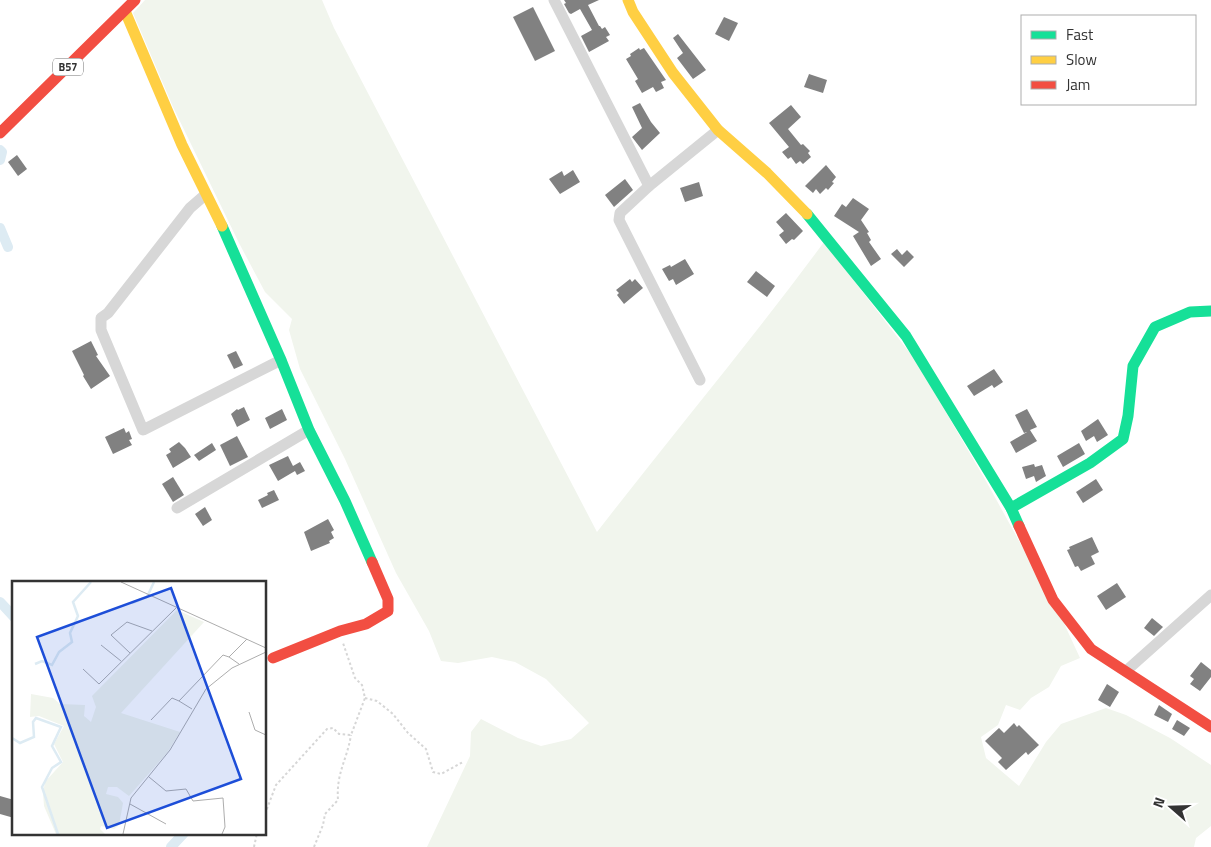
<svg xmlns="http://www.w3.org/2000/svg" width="1211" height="847" font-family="'Titillium Web',sans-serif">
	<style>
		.green { fill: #f1f5ed }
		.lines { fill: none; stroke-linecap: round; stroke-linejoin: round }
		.canal { stroke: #ddebf3; stroke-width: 10 }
		.building { fill: #818181 }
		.path { stroke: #d6d6d6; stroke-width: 2; stroke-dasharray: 2.5 2.5; stroke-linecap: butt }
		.street { stroke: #d7d7d7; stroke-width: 11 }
		.fast { stroke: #16e098; stroke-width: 11 }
		.slow { stroke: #ffcf43; stroke-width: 11 }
		.jam { stroke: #f24e42; stroke-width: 11 }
		.labels { text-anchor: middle; stroke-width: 5; stroke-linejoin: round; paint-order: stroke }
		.shield { fill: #fff; stroke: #707070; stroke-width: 1 }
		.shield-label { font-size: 11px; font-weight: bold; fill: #333 }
		.inset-river { fill: none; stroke: #ddebf3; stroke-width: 2.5 }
		.inset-road { fill: none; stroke: #adadad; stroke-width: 1 }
		.view { fill: #1d4ed8; fill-opacity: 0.15; stroke: #1d4ed8; stroke-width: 2.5 }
		.inset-edge { fill: none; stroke: #333; stroke-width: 2.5 }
	</style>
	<rect width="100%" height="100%" fill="#fff"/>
	<!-- green -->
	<path class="green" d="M145,0H322L334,28L597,532C672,435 751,341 824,242L916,361L986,481L1062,619L1080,658L1061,666L1049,687L1031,698L1020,710L1006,705L998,725L981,737L986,758L1019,786L1046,742L1061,724L1106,708L1126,715L1170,738L1211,765V826L1196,838L1194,847H427L470,756L471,732L481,719L518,738L541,746L571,739L589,723L546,679L515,662L492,657L458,663L441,661L429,631L396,573L345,459L300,369L289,330L292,319L265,292L239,243L173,107L133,13Z"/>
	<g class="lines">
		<!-- canal -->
		<g class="canal">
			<polyline points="0,150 2,152 0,160"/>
			<polyline points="0,228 8,247"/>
			<polyline points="0,602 14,617"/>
			<polyline points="171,847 184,833"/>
		</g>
	</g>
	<!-- building -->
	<g class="building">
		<polygon points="564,0 599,0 588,5 599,26 600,26 602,29 605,27 610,35 606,37 609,41 589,52 581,36 592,30 580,9 571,14 569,13 564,4 566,3"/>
		<polygon points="533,7 555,51 535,61 513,17"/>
		<polygon points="724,17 738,23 729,41 715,34"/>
		<polygon points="678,34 706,70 693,79 677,58 683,53 673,38"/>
		<polygon points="639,48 640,50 644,48 666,80 661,82 664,88 656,92 653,87 642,93 635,81 638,79 626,59 631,56 630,54"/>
		<polygon points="809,74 827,80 823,93 804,87"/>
		<polygon points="640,103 651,122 660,133 642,150 632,137 642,128 632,107"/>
		<polygon points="791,105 801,117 788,129 801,145 803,144 810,151 808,153 811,157 803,164 800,161 796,164 791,157 788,159 782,152 789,147 769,123"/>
		<polygon points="17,155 27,169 18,176 8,162"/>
		<polygon points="826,165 836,177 832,182 834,183 828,190 826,188 820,194 816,189 813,193 805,186"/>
		<polygon points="573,170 580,182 560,194 549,179 562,171 564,176"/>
		<polygon points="625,179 633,190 614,207 605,195"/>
		<polygon points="699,182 703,196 685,202 680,188"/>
		<polygon points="853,198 869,209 861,220 869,232 867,233 871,240 869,242 881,259 871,266 853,236 859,232 834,216 842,204 846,207"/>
		<polygon points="786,213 803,231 794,240 792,239 786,244 779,235 784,231 776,222"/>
		<polygon points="897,249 902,255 907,250 914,257 904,267 891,254"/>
		<polygon points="685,259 694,274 676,285 673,279 669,281 662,269 670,265 671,267"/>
		<polygon points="756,271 775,286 767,297 747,282"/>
		<polygon points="630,279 632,282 635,279 643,288 624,304 617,295 619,293 616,290"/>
		<polygon points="91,341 98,355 96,356 110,376 91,389 83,376 84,375 72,351"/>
		<polygon points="236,351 243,365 234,369 227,355"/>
		<polygon points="994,369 1003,382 994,388 992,385 974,396 967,386"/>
		<polygon points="244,407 250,420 237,427 231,414 237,409 238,410"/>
		<polygon points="282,409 287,420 270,429 265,418"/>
		<polygon points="1027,409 1037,427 1030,430 1037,441 1016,453 1010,442 1027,432 1024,433 1015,415"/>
		<polygon points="1098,419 1108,435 1097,442 1094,436 1086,441 1081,431"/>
		<polygon points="124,428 126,433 129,431 132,439 129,440 132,445 113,454 105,437"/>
		<polygon points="237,436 248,457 230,466 220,445"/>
		<polygon points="179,442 185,448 191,457 173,468 166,455 171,452 169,449"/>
		<polygon points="212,443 216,450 199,461 194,455"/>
		<polygon points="1079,443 1085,454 1063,467 1057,456"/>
		<polygon points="288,456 293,466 300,462 305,471 297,475 295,471 278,481 269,465"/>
		<polygon points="1034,464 1035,467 1042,465 1046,476 1036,482 1034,476 1026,479 1022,467"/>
		<polygon points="173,477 184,495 173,502 162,484"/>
		<polygon points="1096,479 1103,490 1083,503 1076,492"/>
		<polygon points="274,490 279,500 262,508 258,500 268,495 267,493"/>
		<polygon points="205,507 212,520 203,526 195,514"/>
		<polygon points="328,519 334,530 331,532 334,538 329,541 330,543 311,551 304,532"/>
		<polygon points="1092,537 1099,552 1091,556 1095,564 1081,571 1078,566 1075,567 1067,550 1070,549 1069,547"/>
		<polygon points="1117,583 1126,597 1106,610 1097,596"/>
		<polygon points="1152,618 1163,627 1154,636 1144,628"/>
		<polygon points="1201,662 1211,670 1211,677 1200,691 1190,684 1194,679 1190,676"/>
		<polygon points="1107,684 1119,692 1110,707 1098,700"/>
		<polygon points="1159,705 1172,714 1168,722 1154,715"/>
		<polygon points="1177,720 1190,728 1184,736 1172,729"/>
		<polygon points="1014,723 1017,727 1019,725 1039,745 1028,755 1026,752 1006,770 998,762 1002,758 985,741 999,728 1004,733"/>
		<polygon points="0,796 14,800 14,818 0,814"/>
	</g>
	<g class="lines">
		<!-- path -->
		<g class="path">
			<polyline points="365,698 377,701 393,714 408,733 426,749 433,772 441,774 463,762"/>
			<polyline points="265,814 276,785 327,729 333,728 339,734 351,735 365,698 362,685 355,678 343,643"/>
			<polyline points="254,847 257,833"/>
			<path d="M314,847L323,825L325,814L338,800C336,773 347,760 351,735"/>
		</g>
		<!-- street -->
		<g class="street">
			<polyline points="554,0 649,186 718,130"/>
			<polyline points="649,186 620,213 619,220 700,380"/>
			<polyline points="205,195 190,208 108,313 101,318 101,330 143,430 281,360"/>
			<polyline points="177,508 309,430"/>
			<polyline points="1126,671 1211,595"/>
		</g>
		<!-- fast -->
		<g class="fast">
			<polyline points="807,214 906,336 1011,508 1019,526"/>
			<polyline points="222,226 281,360 309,430 345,501 372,562"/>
			<polyline points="1011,508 1090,463 1123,439 1128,416 1133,366 1155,327 1190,312 1211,311"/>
		</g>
		<!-- slow -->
		<g class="slow">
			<polyline points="628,0 633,12 673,73 718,130 767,173 807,214"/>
			<polyline points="125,11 182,145 222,226"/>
		</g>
		<!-- jam -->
		<g class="jam">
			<polyline points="0,133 135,0"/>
			<polyline points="1019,526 1053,600 1091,649 1211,727"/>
			<polyline points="273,658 340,631 366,624 388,611 388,599 372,562"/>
		</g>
	</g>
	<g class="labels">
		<!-- shield labels -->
		<rect class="shield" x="53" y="58.5" width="30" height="17" rx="4"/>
		<g class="shield-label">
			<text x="68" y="71">B57</text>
		</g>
	</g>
	<!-- overview -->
	<g transform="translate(12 581)">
		<rect width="254" height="254" fill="#fff"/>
		<path d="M165,29L192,41L109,132L168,151L155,172L117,215L105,206H96L94,213L106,216L111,222L107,244L102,248L89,245L88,248L93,253H44L32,225L31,212L33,201L51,181L42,163L52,145L27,135L18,136L19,113L41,117L48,123L73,124L72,135L79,141L84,126L80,115Z" fill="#f1f5ed"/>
		<path class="inset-river" d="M120,22L135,16L142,1M23,83L30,80L40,84L47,71L60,61L58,52L66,35L61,21L79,1M0,157L8,162L22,156L21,141L24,137L49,146L40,165L49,181L40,187L30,206L46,253"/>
		<path class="inset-road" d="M109,1L254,67M89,64L109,80M118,72L99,54L115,41L140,50M227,83L217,76L235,58M71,88L87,103L164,27M180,128L167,120L211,74L217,76M237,131L243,149L254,154M139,139L160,117L167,120M137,196L154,210L174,208L181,220L211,217L213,246L210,253M118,223L154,243M111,253L119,217L158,169L194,108L220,87L254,71"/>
		<path class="view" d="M159,7L229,198L95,247L25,56Z"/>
		<rect width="254" height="254" class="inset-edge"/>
	</g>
	<!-- legend -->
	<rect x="1021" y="15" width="175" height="90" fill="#ffffff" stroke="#adadad"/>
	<rect x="1031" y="31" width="25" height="8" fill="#16e098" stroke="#adadad"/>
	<text x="1066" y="40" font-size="15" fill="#333333">Fast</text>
	<rect x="1031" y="56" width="25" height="8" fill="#ffcf43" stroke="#adadad"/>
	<text x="1066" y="65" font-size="15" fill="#333333">Slow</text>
	<rect x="1031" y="81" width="25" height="8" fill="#f24e42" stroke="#adadad"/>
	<text x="1066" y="90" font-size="15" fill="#333333">Jam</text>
	<!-- north arrow -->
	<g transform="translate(1171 807) rotate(290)" stroke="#ffffff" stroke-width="4" paint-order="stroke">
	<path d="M0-4L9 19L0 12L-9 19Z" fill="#333333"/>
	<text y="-8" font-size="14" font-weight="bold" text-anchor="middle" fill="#333333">N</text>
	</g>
</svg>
